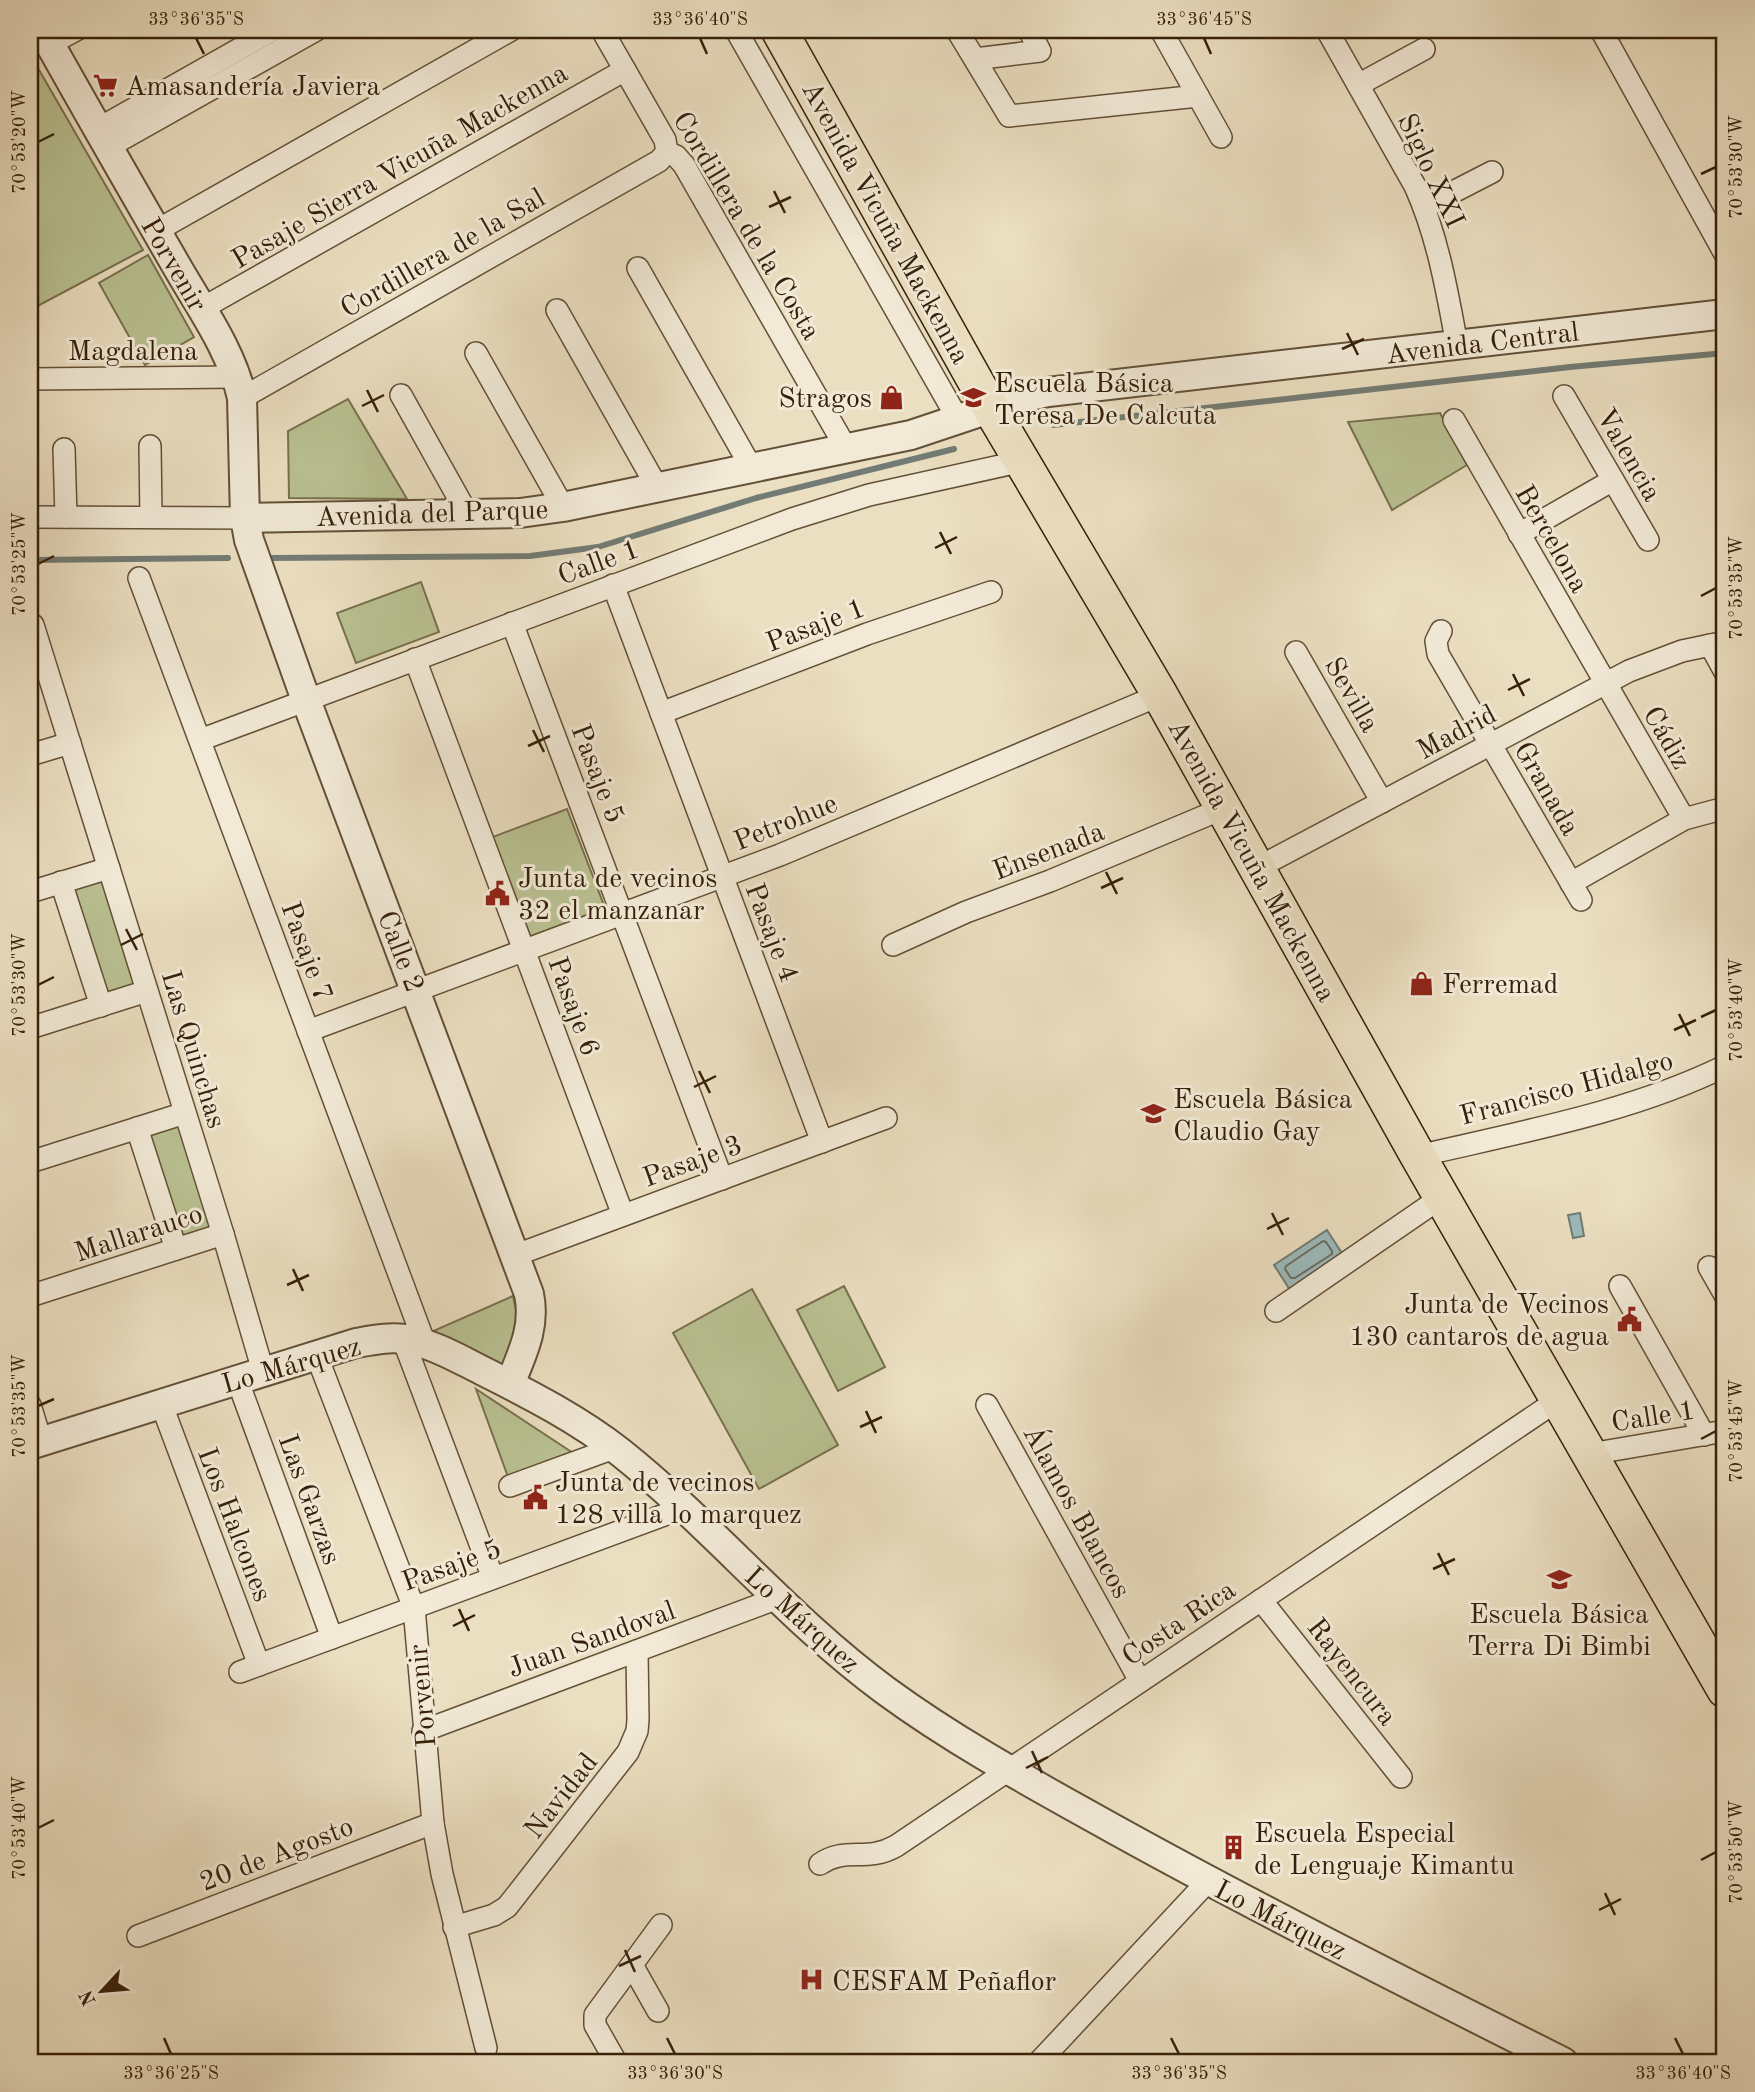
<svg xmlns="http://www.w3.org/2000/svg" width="1755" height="2092" font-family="'Old Standard TT',serif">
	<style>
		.green { fill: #b9c192; stroke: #78704e; stroke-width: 2 }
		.water { fill: #9bbabb; stroke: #737c74; stroke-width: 2 }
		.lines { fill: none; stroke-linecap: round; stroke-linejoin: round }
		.shore { stroke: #686d62; stroke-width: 2 }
		.stream { stroke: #737c74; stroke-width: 6 }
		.minor-casing { stroke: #635037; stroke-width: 24 }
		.tertiary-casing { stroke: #635037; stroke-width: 32 }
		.primary-casing { stroke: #362009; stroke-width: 38 }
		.minor { stroke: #f2ead7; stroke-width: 21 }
		.tertiary { stroke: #f2ead7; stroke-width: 28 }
		.primary { stroke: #ebdfc1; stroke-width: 35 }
		.ticks { fill: none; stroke: #362009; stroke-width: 2.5 }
		.labels { text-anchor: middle; stroke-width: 6; stroke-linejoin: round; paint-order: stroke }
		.poi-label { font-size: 28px; fill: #362009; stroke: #f2ead7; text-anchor: start }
		.street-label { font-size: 28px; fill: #362009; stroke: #f2ead7 }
		.neatline { fill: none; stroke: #362009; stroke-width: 2.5 }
		.ticks-label { font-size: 18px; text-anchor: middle; fill: #362009 }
	</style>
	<rect width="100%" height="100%" fill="#ebdfc1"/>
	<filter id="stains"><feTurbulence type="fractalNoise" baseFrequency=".00286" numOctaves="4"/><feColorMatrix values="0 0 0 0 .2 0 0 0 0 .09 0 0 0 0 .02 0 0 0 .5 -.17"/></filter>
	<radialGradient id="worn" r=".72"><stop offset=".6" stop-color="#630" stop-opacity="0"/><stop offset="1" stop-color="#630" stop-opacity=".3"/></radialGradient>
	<!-- green -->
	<g class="green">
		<polygon points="31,56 143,250 30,310 30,57"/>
		<polygon points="148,255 194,337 145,365 99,283"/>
		<polygon points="348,399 407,499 289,498 288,431"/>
		<polygon points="1440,413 1467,465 1392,510 1348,422"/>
		<polygon points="421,582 439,632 356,663 337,613"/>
		<polygon points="567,809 605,908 528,938 490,838"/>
		<polygon points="104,876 139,987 103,999 69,889"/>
		<polygon points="181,1123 215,1230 180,1241 146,1134"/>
		<polygon points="844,1286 885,1367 838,1391 797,1310"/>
		<polygon points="752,1289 838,1445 759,1489 673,1333"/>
		<polygon points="513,1296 520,1328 505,1371 431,1332"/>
		<polygon points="476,1389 573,1453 508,1477"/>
	</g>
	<!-- water -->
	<g class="water">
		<polygon points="1580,1213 1584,1236 1573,1238 1568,1215"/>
		<polygon points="1327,1230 1343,1255 1290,1290 1274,1265"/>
	</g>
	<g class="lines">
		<!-- shore -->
		<polygon class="shore" points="1323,1241 1326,1242 1332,1251 1332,1254 1295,1278 1291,1278 1285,1269 1286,1266"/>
		<!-- stream -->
		<g class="stream">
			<polyline points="1053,425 1570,367 1725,353"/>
			<polyline points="270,558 530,556 598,547 756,498 954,449"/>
			<polyline points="30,560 228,558"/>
		</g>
		<defs>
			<g id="minor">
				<polyline points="602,30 665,140 667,152"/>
				<polyline points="736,30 959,421"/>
				<polyline points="957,30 1009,116 1198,96"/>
				<polyline points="1161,30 1221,137"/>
				<path d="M1327,30L1415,186C1438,237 1447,291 1457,345"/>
				<polyline points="1601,30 1725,254"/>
				<polyline points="50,44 76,30"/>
				<polyline points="975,59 1040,51 1029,30"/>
				<polyline points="1358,85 1424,49"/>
				<polyline points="98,129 273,30"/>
				<polyline points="108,147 316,30"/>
				<polyline points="667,152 676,156 684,165 846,448"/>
				<polyline points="1424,207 1492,172"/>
				<polyline points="156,231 511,30"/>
				<polyline points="638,268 751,467"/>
				<polyline points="201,309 625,70"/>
				<polyline points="557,310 657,487"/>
				<polyline points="476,353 563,507"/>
				<polyline points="30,379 237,377"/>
				<polyline points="401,395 468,515"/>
				<polyline points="1564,396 1648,540"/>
				<polyline points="242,398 659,161 667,152"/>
				<polyline points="1454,420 1684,819"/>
				<polyline points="150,446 151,517"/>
				<polyline points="64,449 66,517"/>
				<polyline points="30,517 245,518"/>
				<polyline points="1519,534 1613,480"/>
				<polyline points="139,578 425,1344"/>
				<polyline points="613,585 822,1142"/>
				<polyline points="512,623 722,1179"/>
				<polyline points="33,625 223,1234 263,1371"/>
				<polyline points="1441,631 1436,641 1438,654 1581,900"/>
				<polyline points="1710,645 1725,672"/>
				<polyline points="1296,652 1382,802"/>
				<polyline points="415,659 623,1215"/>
				<polyline points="661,713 867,634 991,592"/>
				<polyline points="200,740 792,519 869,495 1023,461"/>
				<polyline points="30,755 70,743"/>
				<polyline points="1257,868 1629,671 1682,651 1725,642"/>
				<polyline points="61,882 101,1006"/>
				<polyline points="1571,883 1684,819 1725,808"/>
				<polyline points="30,892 109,868"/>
				<polyline points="893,945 966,912 1050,881 1224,808"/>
				<polyline points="30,1028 147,991"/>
				<polyline points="308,1031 780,855 1160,695"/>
				<polyline points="137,1128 176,1249"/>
				<path d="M1418,1156C1520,1132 1632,1112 1725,1066"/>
				<polyline points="30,1162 185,1113"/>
				<polyline points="516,1255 886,1118"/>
				<polyline points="1709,1267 1725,1295"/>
				<polyline points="1620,1286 1704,1435"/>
				<polyline points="30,1296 223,1234"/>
				<polyline points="1276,1311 1442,1197"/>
				<polyline points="403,1339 493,1578"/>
				<polyline points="316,1354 414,1608 433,1823 442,1874 486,2048"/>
				<polyline points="237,1379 332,1638"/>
				<polyline points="161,1403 259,1665"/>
				<polyline points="30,1405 41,1441"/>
				<polyline points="987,1405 1140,1681"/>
				<polyline points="1590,1454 1725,1431"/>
				<polyline points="510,1486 614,1448"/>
				<polyline points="1261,1600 1401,1777"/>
				<polyline points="240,1672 683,1508"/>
				<polyline points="423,1731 778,1598"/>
				<path d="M820,1864C846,1846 866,1863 896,1846L1558,1400"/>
				<polyline points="454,1927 494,1915 507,1907 628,1752 637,1731 638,1720 637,1651"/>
				<polyline points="138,1936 433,1823"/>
				<polyline points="632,1965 658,2011"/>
				<polyline points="616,2062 595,2025 595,2015 661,1925"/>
				<polyline points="1039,2062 1208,1881"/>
			</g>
			<g id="tertiary">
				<path d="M42,30C86,109 131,187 176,265C200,307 232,351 242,398L245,518L249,540L306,700L529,1294C536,1327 522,1354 510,1384"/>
				<polyline points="245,518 520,513 563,507 911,435 1019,399 1048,392 1725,314"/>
				<path d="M30,1445L356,1343C373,1340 388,1337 405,1339C434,1344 459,1359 485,1372C531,1395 579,1420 620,1452C713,1526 789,1620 886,1691C957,1743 1035,1785 1112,1828C1260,1910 1412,1986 1563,2062"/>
			</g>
			<polyline id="primary" points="779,30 991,409 1160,695 1418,1156 1725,1690"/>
		</defs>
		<!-- minor casing -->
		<use href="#minor" class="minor-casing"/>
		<!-- tertiary casing -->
		<use href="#tertiary" class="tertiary-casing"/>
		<!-- primary casing -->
		<use href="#primary" class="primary-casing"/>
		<!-- minor -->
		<use href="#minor" class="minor"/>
		<!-- tertiary -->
		<use href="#tertiary" class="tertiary"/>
		<!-- primary -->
		<use href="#primary" class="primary"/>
	</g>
	<!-- ticks -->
	<path class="ticks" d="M196,38L204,54M700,38L707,54M1204,38L1211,54M38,142L54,134M1701,174L1716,167M774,191L785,213M769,207L791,197M1347,333L1358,355M1342,349L1364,339M367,390L378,412M362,406L384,395M940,532L951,554M935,548L957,537M38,564L54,556M1701,596L1716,588M1513,674L1524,696M1508,690L1530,679M533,730L544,752M528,746L550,736M1106,872L1117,894M1101,888L1123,878M126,929L137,950M121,945L143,934M38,985L54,977M1679,1014L1690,1036M1701,1017L1716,1010M1674,1030L1696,1020M699,1071L710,1093M694,1087L716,1076M1272,1213L1283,1235M1267,1229L1289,1218M293,1269L303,1291M287,1285L309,1275M38,1406L54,1399M866,1411L876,1433M860,1427L882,1417M1701,1439L1716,1431M1438,1553L1449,1575M1433,1569L1455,1559M459,1609L469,1631M453,1626L475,1615M1032,1751L1042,1773M1026,1768L1048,1757M38,1828L54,1820M1701,1860L1716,1852M1605,1893L1615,1915M1599,1910L1621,1899M625,1950L635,1972M619,1966L641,1956M164,2038L171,2054M667,2038L675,2054M1171,2038L1179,2054M1675,2038L1683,2054"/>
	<!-- icons -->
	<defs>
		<symbol id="supermarket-bare" viewBox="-9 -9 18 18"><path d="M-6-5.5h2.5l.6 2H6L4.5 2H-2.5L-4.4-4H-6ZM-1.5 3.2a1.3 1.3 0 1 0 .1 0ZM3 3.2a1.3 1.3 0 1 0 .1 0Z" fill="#8f2418" stroke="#f2ead7" stroke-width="2.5" paint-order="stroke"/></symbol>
		<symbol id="shop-bare" viewBox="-9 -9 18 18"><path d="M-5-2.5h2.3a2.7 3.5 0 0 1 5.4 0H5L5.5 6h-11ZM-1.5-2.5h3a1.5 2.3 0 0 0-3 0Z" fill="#8f2418" stroke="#f2ead7" stroke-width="2.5" paint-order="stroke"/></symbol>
		<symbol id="school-bare" viewBox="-9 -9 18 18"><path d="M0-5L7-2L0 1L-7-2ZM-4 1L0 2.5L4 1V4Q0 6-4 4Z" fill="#8f2418" stroke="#f2ead7" stroke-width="2.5" paint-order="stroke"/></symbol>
		<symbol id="civic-bare" viewBox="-9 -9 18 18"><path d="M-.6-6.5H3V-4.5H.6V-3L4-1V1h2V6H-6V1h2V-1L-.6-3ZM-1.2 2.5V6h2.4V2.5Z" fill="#8f2418" stroke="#f2ead7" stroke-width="2.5" paint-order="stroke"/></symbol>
		<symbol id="building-bare" viewBox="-9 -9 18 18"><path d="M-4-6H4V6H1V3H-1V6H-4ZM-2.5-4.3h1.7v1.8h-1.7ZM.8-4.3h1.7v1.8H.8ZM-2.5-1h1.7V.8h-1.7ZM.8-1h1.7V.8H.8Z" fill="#8f2418" stroke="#f2ead7" stroke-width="2.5" paint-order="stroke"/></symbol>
		<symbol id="hospital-bare" viewBox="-9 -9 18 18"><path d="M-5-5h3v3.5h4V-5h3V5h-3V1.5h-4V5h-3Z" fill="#8f2418" stroke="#f2ead7" stroke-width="2.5" paint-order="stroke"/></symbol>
	</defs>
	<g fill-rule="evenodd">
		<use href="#supermarket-bare" x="88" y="68" width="35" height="35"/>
		<use href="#shop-bare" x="874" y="380" width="35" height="35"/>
		<use href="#school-bare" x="956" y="380" width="35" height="35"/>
		<use href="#civic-bare" x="480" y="876" width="35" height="35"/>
		<use href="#shop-bare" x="1404" y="966" width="35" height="35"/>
		<use href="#school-bare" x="1136" y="1096" width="35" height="35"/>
		<use href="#civic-bare" x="1612" y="1302" width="35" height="35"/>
		<use href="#civic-bare" x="518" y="1480" width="35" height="35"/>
		<use href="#school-bare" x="1542" y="1562" width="35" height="35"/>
		<use href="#building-bare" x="1216" y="1830" width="35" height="35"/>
		<use href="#hospital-bare" x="794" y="1962" width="35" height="35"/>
	</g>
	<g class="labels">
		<!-- poi labels -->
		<g class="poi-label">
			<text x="125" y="95">Amasandería Javiera</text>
			<text x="994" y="392">Escuela Básica<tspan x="994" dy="32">Teresa De Calcuta</tspan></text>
			<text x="872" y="407" text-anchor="end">Stragos</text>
			<text x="518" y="887">Junta de vecinos<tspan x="518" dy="32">32 el manzanar</tspan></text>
			<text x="1442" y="993">Ferremad</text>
			<text x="1173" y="1108">Escuela Básica<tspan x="1173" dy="32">Claudio Gay</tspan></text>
			<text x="1609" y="1313" text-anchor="end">Junta de Vecinos<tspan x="1609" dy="32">130 cantaros de agua</tspan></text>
			<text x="555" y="1491">Junta de vecinos<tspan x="555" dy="32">128 villa lo marquez</tspan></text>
			<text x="1559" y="1623" text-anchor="middle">Escuela Básica<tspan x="1559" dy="32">Terra Di Bimbi</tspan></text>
			<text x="1254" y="1842">Escuela Especial<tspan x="1254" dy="32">de Lenguaje Kimantu</tspan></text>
			<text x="832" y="1990">CESFAM Peñaflor</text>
		</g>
		<!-- street labels -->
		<g class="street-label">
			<text transform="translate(399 165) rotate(-30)" y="10">Pasaje Sierra Vicuña Mackenna</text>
			<text transform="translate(1432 170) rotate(65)" y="10">Siglo XXI</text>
			<text transform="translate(887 222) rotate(61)" y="10">Avenida Vicuña Mackenna</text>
			<text transform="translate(748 225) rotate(59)" y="10">Cordillera de la Costa</text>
			<text transform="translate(442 252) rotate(-30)" y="10">Cordillera de la Sal</text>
			<text transform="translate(175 264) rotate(60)" y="10">Porvenir</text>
			<text transform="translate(1482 342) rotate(-7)" y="10">Avenida Central</text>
			<text x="133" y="360">Magdalena</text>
			<text transform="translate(1630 454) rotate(60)" y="10">Valencia</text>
			<text transform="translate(432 512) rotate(-2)" y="10">Avenida del Parque</text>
			<text transform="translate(1553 538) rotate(60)" y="10">Bercelona</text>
			<text transform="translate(598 561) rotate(-20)" y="10">Calle 1</text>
			<text transform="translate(815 624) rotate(-21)" y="10">Pasaje 1</text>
			<text transform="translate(1353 694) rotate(60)" y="10">Sevilla</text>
			<text transform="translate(1456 731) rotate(-28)" y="10">Madrid</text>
			<text transform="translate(1668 737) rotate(60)" y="10">Cádiz</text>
			<text transform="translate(599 773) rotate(69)" y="10">Pasaje 5</text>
			<text transform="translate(1548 788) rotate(60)" y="10">Granada</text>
			<text transform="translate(785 821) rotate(-22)" y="10">Petrohue</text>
			<text transform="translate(1048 850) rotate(-21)" y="10">Ensenada</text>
			<text transform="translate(1253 860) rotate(61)" y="10">Avenida Vicuña Mackenna</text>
			<text transform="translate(773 932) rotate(69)" y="10">Pasaje 4</text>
			<text transform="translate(308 951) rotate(70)" y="10">Pasaje 7</text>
			<text transform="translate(402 951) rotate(69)" y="10">Calle 2</text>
			<text transform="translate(575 1006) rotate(70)" y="10">Pasaje 6</text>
			<text transform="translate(195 1049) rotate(73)" y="10">Las Quinchas</text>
			<text transform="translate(1566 1087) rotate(-15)" y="10">Francisco Hidalgo</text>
			<text transform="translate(692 1160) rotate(-20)" y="10">Pasaje 3</text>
			<text transform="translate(138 1232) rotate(-18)" y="10">Mallarauco</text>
			<text transform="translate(291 1364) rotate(-16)" y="10">Lo Márquez</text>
			<text transform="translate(1653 1415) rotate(-9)" y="10">Calle 1</text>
			<text transform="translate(311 1499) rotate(70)" y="10">Las Garzas</text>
			<text transform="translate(1078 1511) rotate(61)" y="10">Álamos Blancos</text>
			<text transform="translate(236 1524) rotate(69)" y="10">Los Halcones</text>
			<text transform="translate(451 1564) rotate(-20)" y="10">Pasaje 5</text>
			<text transform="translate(803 1619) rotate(42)" y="10">Lo Márquez</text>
			<text transform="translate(1178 1622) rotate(-34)" y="10">Costa Rica</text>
			<text transform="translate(591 1638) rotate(-20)" y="10">Juan Sandoval</text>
			<text transform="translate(1353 1671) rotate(52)" y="10">Rayencura</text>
			<text transform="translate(421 1696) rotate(-95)" y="10">Porvenir</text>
			<text transform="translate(560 1795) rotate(-52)" y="10">Navidad</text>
			<text transform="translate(276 1853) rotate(-21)" y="10">20 de Agosto</text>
			<text transform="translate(1281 1919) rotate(27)" y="10">Lo Márquez</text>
		</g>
	</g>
	<!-- margin -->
	<rect width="1755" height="2092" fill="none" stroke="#ebdfc1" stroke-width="77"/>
	<!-- north arrow -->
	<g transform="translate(102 1991) rotate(244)" stroke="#f2ead7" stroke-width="5" paint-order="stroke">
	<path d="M0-5L12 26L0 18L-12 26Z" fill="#362009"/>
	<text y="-10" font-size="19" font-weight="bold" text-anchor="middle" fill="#362009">N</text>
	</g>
	<rect x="38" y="38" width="1678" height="2016" class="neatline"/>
	<g class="ticks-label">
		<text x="196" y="25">33°36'35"S</text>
		<text x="700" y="25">33°36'40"S</text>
		<text x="1204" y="25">33°36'45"S</text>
		<text transform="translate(19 142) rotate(-90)" y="6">70°53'20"W</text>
		<text transform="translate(1736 167) rotate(-90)" y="6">70°53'30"W</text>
		<text transform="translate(19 564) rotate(-90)" y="6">70°53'25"W</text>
		<text transform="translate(1736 588) rotate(-90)" y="6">70°53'35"W</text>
		<text transform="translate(19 985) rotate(-90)" y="6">70°53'30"W</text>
		<text transform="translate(1736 1010) rotate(-90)" y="6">70°53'40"W</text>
		<text transform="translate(19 1406) rotate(-90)" y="6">70°53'35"W</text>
		<text transform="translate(1736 1431) rotate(-90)" y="6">70°53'45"W</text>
		<text transform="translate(19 1828) rotate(-90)" y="6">70°53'40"W</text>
		<text transform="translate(1736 1852) rotate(-90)" y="6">70°53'50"W</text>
		<text x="171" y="2079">33°36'25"S</text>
		<text x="675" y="2079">33°36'30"S</text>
		<text x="1179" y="2079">33°36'35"S</text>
		<text x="1683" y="2079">33°36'40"S</text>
	</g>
	<rect width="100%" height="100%" filter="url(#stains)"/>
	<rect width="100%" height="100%" fill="url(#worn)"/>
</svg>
